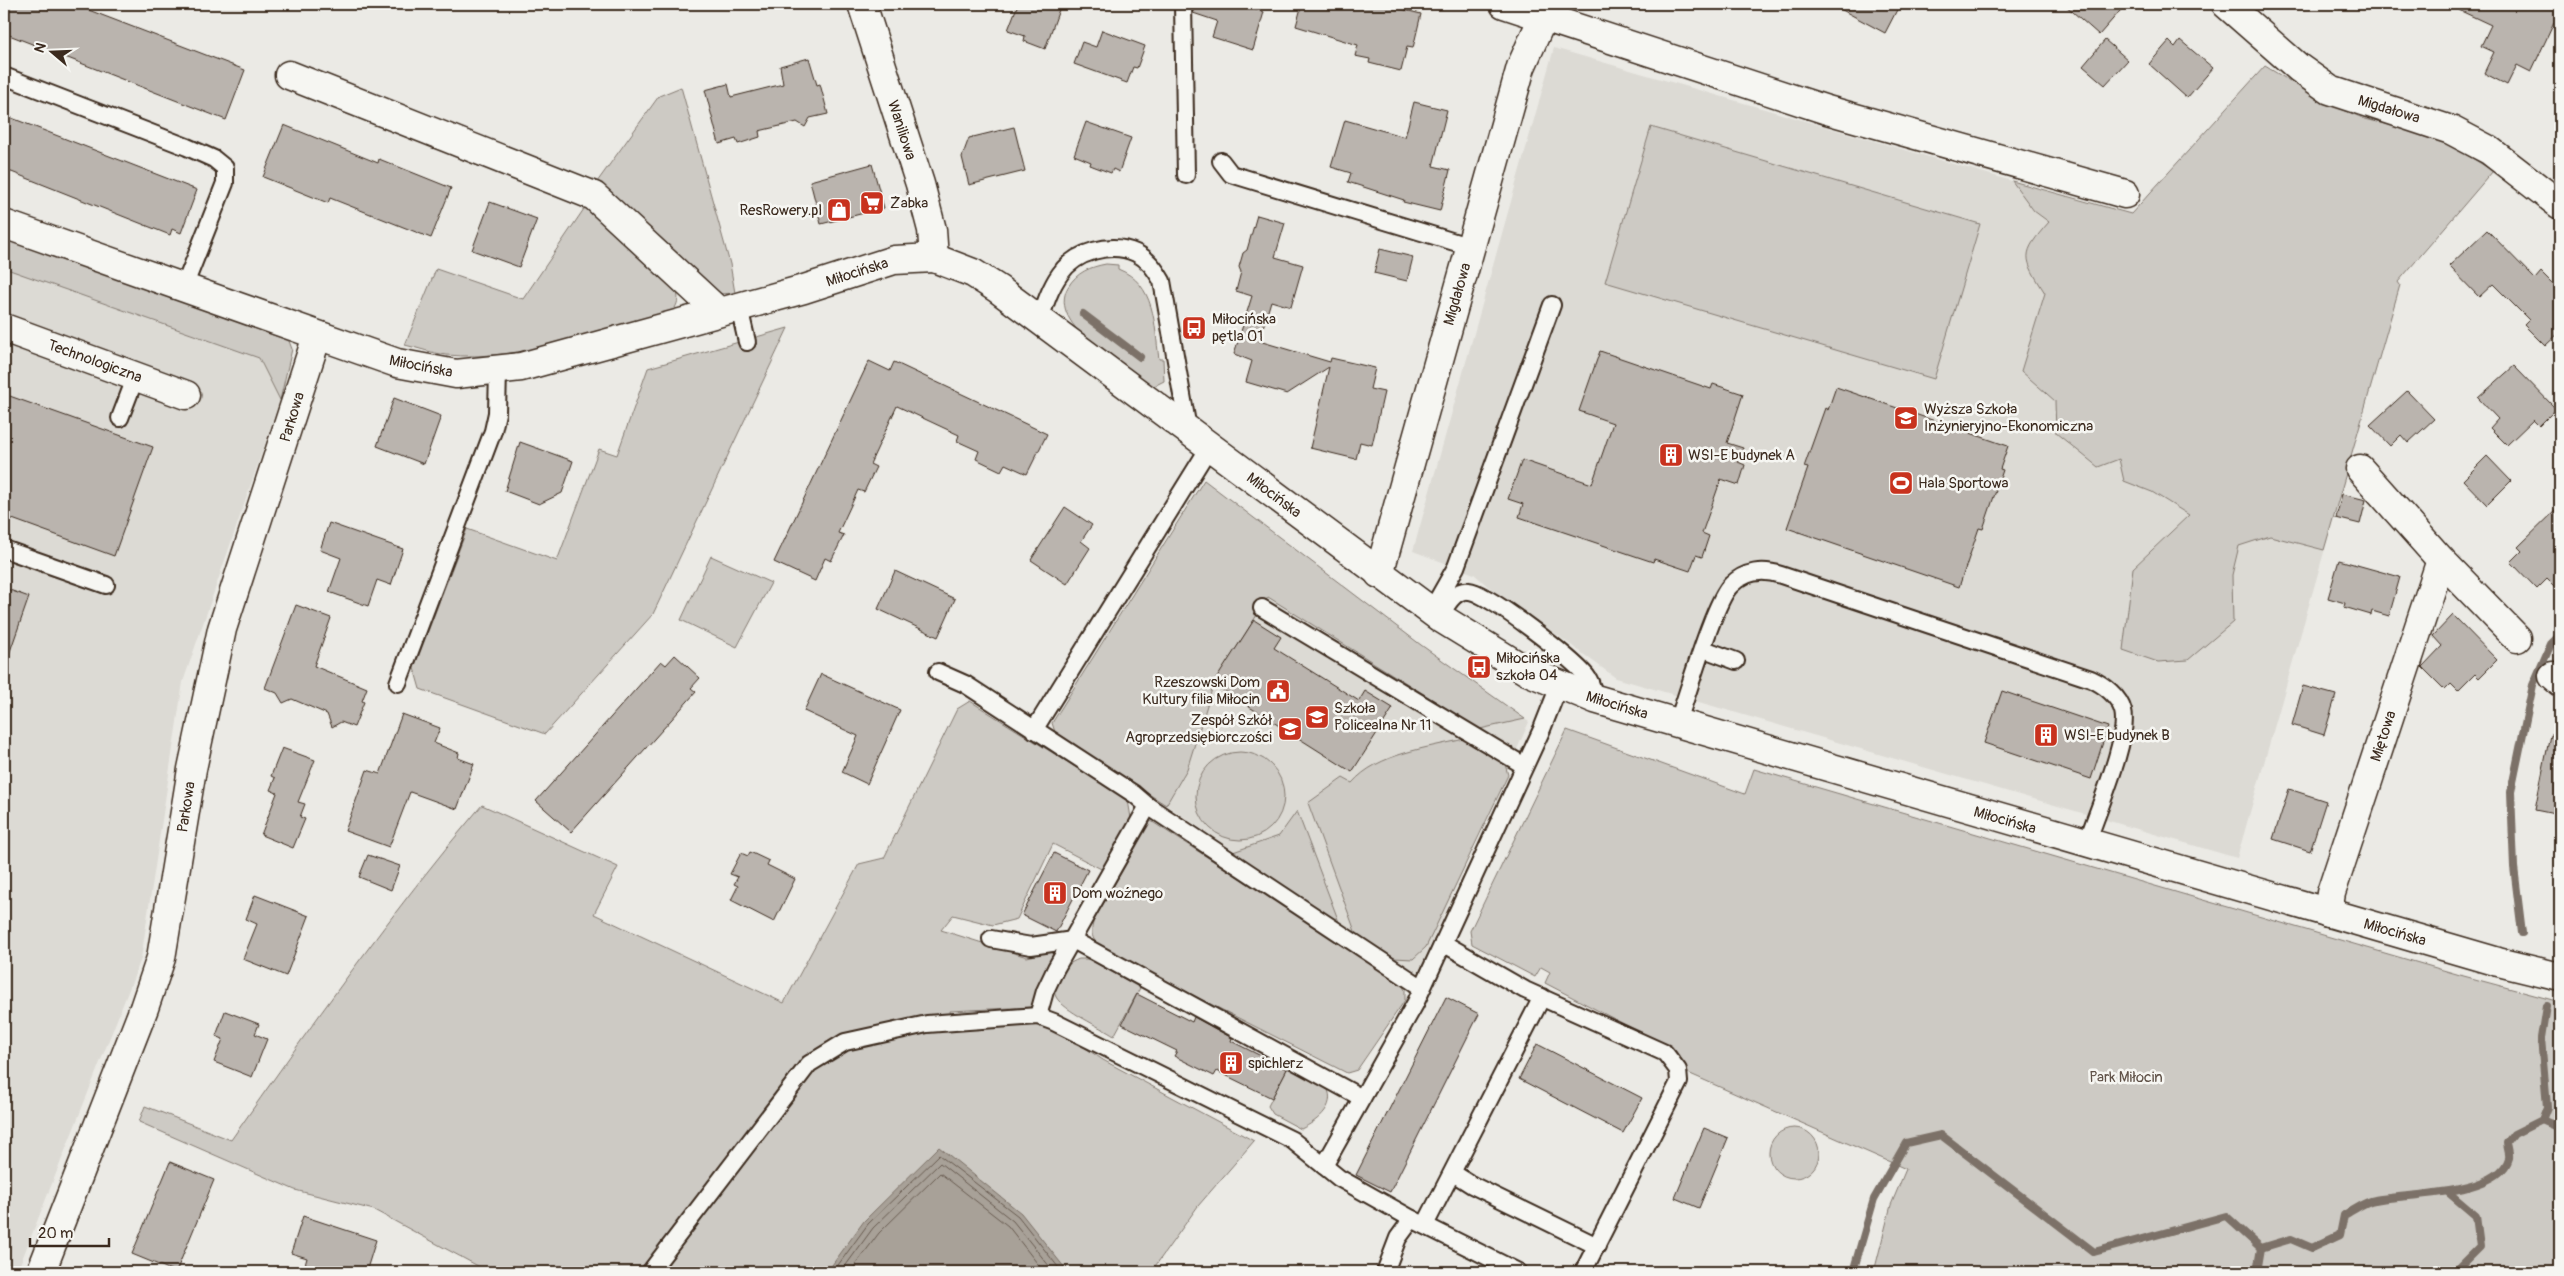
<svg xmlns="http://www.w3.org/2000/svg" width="2564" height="1276" font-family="Pangolin,sans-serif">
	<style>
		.built { fill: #dcdad4 }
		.green { fill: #cdcac4; stroke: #847a71 }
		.water { fill: #a8a198; stroke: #7c7167 }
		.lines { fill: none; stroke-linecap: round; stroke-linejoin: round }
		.shore { stroke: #675a4f; stroke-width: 1 }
		.stream { stroke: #7c7167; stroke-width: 8 }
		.building { fill: #bab4ae; stroke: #3b2a1e }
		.service-casing { stroke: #3b2a1e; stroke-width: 20 }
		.minor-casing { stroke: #3b2a1e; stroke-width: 31 }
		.tertiary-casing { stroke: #3b2a1e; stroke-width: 31 }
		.service { stroke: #f6f6f2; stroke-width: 16 }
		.minor { stroke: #f6f6f2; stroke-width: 28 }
		.tertiary { stroke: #f6f6f2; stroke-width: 28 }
		.labels { text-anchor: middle; stroke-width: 5; stroke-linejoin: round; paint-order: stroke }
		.street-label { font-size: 15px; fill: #3b2a1e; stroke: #f6f6f2 }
		.poi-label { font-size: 15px; fill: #3b2a1e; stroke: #f6f6f2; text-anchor: start }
		.park-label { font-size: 15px; fill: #605248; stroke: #f6f6f2 }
	</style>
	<rect width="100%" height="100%" fill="#ebeae5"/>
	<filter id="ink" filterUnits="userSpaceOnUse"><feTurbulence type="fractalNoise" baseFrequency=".02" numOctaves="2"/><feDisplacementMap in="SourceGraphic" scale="10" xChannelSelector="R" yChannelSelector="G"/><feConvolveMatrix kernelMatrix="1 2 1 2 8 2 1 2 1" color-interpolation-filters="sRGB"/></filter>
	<g filter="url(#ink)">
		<!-- built -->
		<g class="built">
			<polygon points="1554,48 2012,181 2256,249 2469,155 2493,171 2398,282 2400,285 2237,858 1616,678 1531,616 1500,597 1474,574 1413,551"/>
			<polygon points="4,268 259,358 280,400 183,682 141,959 17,1272 4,1272"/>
			<polygon points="1204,480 1421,645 1529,722 1416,978 1394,958 1166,805 1056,735 1052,723"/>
		</g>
		<!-- green -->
		<g class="green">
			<path d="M2265,66L2323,101L2365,119L2420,132L2448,143L2493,171L2398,282L2400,285L2324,550L2270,536L2239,546L2232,575L2233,622L2188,660L2158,662L2123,650L2133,568L2189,515L2152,492L2124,481L2119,459L2098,467L2056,433L2055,401L2021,371L2045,293C2023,257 2020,255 2049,222L2034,211L2012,181L2131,214Z"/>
			<polygon points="681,87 730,264 735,293 718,294 597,182 659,96"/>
			<polygon points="1651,127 1980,224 1934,379 1605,282"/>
			<path d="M588,203L672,281C678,292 681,300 673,311C599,331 523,362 446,355C432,353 418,348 405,345L436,269L523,299Z"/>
			<polygon points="4,235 289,341 292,349 280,400 259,358 4,268"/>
			<path d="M1106,264L1118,265V269C1156,284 1154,324 1159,359H1163L1164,381L1152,387C1126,368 1046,326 1068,287C1077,272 1090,267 1106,264Z"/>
			<polygon points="788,328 653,614 545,734 420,689 414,668 467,529 557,561 599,449 617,455 648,368"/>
			<polygon points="1204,480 1421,645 1525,719 1480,729 1268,597 1213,686 1187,769 1166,805 1056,735 1052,723"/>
			<polygon points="711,556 771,583 737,647 681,620"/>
			<path d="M970,701L1128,800L1131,818L1107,872L1053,844L1017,919L993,925L953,915L941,930L1027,957L1062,949L1031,1007L950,1011L951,1024H1028L1059,1030L1103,1060L1254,1141L1198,1206L1151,1272H489L374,1210L295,1190L139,1122L145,1106L231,1140C311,1026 391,912 482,805L618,867L594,914L784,1003L859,864L884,858L957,709Z"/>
			<polygon points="1567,730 1745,794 1754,769 2460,975 2560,1002 2560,1272 1874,1272 1891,1205 1906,1169 1688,1073 1676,1051 1545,983 1550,972 1541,967 1535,977 1472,944 1470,931"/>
			<path d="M1464,739L1505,764L1508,775L1426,947L1413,959L1394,958L1356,934L1308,803L1343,778L1352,783C1378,753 1428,748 1464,739Z"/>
			<circle cx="1240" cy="796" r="44"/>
			<polygon points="1297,811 1339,922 1233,852 1279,836"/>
			<path d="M1151,821L1400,981L1405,990V1000L1357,1070L1347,1073L1104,950C1093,942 1089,934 1094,920Z"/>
			<path d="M1079,959H1089L1140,988L1114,1036C1101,1027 1064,1011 1056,997C1053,991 1055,985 1057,979C1062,968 1069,963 1079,959Z"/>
			<path d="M1293,1066C1301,1070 1318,1076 1324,1083C1340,1104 1318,1121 1301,1129L1273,1114L1268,1106L1287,1069Z"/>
			<circle cx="1794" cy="1153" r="25"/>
		</g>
		<!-- water -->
		<polygon class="water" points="939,1147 1021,1213 1068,1272 827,1272 864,1221"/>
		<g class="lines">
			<!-- shore -->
			<g class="shore">
				<polyline points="833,1272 868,1224 939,1155 1018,1216 1062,1272"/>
				<polyline points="841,1272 873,1228 940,1163 1013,1221 1054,1272"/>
				<polyline points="850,1272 879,1233 940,1173 1008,1226 1044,1272"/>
			</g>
			<!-- stream -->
			<g class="stream">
				<polyline points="1083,314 1140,357"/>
				<polyline points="2522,933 2514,867 2511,792 2533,685 2551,644 2560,635"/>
				<polyline points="2542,1120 2560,1128"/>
				<polyline points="2449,1193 2476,1216 2480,1247 2455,1272"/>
				<path d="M1853,1272L1874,1199L1906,1143L1941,1135L2094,1252L2226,1216L2261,1248L2291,1239L2312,1248L2340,1235L2344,1215C2354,1210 2365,1201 2375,1200C2404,1194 2499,1196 2509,1158C2510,1154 2507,1147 2507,1143L2514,1134L2542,1120L2547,1107L2541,1038L2546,1006"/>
				<polyline points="2257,1272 2261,1248"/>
			</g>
		</g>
		<!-- building -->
		<g class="building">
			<polygon points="4,4 73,4 245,70 226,120 4,33"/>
			<polygon points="1018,4 1061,4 1045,49 1024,41 1025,36 1008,30"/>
			<polygon points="1193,4 1255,4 1253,9 1264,12 1253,50 1212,37 1217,21 1193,13"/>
			<polygon points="1302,4 1381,4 1421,14 1413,48 1407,47 1401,71 1369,63 1370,59 1355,56 1358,45 1296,26"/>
			<polygon points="1831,4 1900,4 1885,33"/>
			<polygon points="2064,4 2126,4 2099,35"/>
			<polygon points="2446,4 2560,4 2560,10 2531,72 2517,65 2507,85 2484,73 2494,52 2481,46 2491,25"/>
			<polygon points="1102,30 1145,46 1137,68 1133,67 1127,83 1074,64 1082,42 1096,47"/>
			<polygon points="2105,40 2128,60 2105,85 2083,66"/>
			<polygon points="2180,40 2213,68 2187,98 2149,64 2169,41 2175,47"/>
			<polygon points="809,58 817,85 820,84 828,114 810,118 805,127 797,122 759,131 760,137 738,144 736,139 719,144 705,90 728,84 731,97 783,84 780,66"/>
			<polygon points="1414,102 1447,110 1433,166 1450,170 1440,211 1403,202 1404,200 1348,182 1351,173 1331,167 1345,120 1405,137"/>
			<polygon points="4,115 197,190 181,233 172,229 170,235 4,169"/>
			<polygon points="1086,122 1131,138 1119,172 1113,169 1111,173 1090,165 1091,162 1074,155"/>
			<polygon points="284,125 378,163 379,159 451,188 431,238 330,198 328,203 263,177"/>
			<polygon points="1014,127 1025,171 969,185 962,157 969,138"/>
			<polygon points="872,164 884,208 821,224 810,181"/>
			<polygon points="490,202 537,219 519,267 472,250"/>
			<polygon points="1257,215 1285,223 1275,257 1303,265 1291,307 1271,301 1259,341 1330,362 1331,358 1375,368 1370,389 1384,392 1372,445 1360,442 1356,459 1310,448 1329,367 1287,394 1246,382 1252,361 1234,354 1252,296 1236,291 1241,272 1239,267 1243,253 1247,250"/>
			<polygon points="2487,230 2535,279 2541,272 2560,291 2560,332 2545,346 2524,325 2529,320 2493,284 2479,297 2449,266"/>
			<polygon points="1380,249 1413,257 1407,281 1374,273"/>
			<polygon points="1600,351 1711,389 1713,384 1743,394 1727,443 1743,448 1738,462 1745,465 1739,485 1721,479 1702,533 1709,536 1702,557 1696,555 1690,571 1654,559 1653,562 1519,517 1523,504 1508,499 1522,460 1592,484 1613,423 1579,411"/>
			<polygon points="869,361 890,371 894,362 1047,434 1027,474 1005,464 1001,471 976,459 979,451 957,441 959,435 897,406 870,464 876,467 864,492 858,490 838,533 844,535 831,561 825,558 815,581 774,562"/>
			<polygon points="2514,366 2556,409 2539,426 2533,420 2507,445 2490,428 2498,419 2478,398"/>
			<polygon points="1836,387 2008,446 2000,469 2003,470 1983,529 1979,528 1959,587 1787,528 1808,468 1804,467 1825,408 1828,410"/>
			<polygon points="2407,391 2434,419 2408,443 2401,435 2390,446 2370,425"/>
			<polygon points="4,394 153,447 114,556 4,516"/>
			<polygon points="394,398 441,416 424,464 377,446"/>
			<polygon points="520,442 573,461 562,493 539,504 505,491"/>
			<polygon points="2487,456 2511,481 2487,505 2463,480"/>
			<polygon points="2342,494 2366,500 2360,524 2336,518"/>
			<polygon points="2560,506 2560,592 2547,579 2537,589 2511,562 2522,551 2518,547"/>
			<polygon points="1065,507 1092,525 1081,541 1090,548 1067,584 1031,560"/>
			<polygon points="329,523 403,549 391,585 377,580 368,606 329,592 341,558 320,550"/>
			<polygon points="2339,560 2400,577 2389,616 2372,611 2371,615 2344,607 2345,603 2328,598"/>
			<polygon points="895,571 955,599 938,637 878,609"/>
			<polygon points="4,588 29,597 7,660 4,659"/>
			<polygon points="296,605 331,618 314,666 367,688 362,701 364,702 354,727 341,722 332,727 327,714 292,699 283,703 277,693 265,688"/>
			<polygon points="2453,615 2497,660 2479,678 2475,674 2458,691 2451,684 2445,690 2422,667 2442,646 2433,636"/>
			<polygon points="1254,620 1281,637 1274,648 1359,701 1365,691 1393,708 1352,772 1213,684"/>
			<polygon points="675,655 700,678 691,688 696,692 571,832 536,801 661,661 666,665"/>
			<polygon points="821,674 900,710 867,784 842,772 858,736 804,711"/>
			<polygon points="2303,686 2336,695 2324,735 2292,725"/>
			<polygon points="2002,691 2108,727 2091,779 1984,743"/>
			<polygon points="402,714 440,728 434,743 459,753 458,758 474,764 457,809 410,792 389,847 345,831 367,770 380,774"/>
			<polygon points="2550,735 2560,736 2560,814 2535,809"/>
			<polygon points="282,748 315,760 298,802 305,804 300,817 305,819 293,848 261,835 277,793 270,790 275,778 271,776"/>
			<polygon points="2289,789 2326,801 2310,851 2273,839"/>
			<polygon points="750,852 769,861 767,865 795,879 774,922 731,900 738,886 734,884 738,877 730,874 741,853 748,856"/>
			<polygon points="1054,853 1088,870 1056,932 1022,915"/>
			<polygon points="368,855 400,866 391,890 359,877"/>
			<polygon points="255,895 309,916 286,976 243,959 257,924 246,919"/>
			<polygon points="1137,994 1192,1022 1194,1017 1232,1038 1231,1041 1287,1069 1272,1098 1217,1071 1214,1076 1174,1056 1177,1051 1122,1024"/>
			<polygon points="1446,997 1479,1014 1390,1192 1356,1175"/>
			<polygon points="225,1011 259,1024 255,1034 267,1039 252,1077 214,1062 223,1039 216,1036"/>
			<polygon points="1537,1044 1642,1098 1623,1133 1519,1079"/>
			<polygon points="1704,1128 1728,1138 1699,1208 1675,1198"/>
			<polygon points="170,1162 214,1180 176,1272 132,1254"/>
			<polygon points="303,1216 376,1240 366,1272 303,1272 307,1258 291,1253"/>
		</g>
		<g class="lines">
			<defs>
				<g id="service">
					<polyline points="1183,4 1186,175"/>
					<polyline points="4,76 187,147 214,159 225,168 225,183 184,287"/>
					<polyline points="1221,161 1231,174 1471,247"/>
					<polyline points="739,307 747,342"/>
					<path d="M1040,320C1045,304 1050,288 1060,274C1075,252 1111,241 1136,253C1148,259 1155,269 1162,281L1188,429"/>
					<polyline points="120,418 136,376"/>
					<polyline points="4,549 106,585"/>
					<polyline points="1262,608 1523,765"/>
					<polyline points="1431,611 1456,567 1552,305"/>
					<path d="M1439,617C1446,607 1454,589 1469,591C1487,592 1576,661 1587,677C1592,683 1593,692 1595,699"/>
					<polyline points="1704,649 1736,661"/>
					<polyline points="938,672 965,684 1134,794 1148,806 1056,968 1045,991 1038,1016"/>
					<polyline points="398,683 493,431 497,413 498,370"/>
					<path d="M1677,724C1687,697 1714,601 1731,585C1745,571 1763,569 1781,575L2091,679C2104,685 2119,696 2123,711C2130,738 2096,814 2087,843"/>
					<polyline points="1034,730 1210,446"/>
					<polyline points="1148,806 1421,987"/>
					<polyline points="991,939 1031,946 1073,940 1362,1098"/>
					<polyline points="1443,943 1525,990 1665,1053 1678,1070 1679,1082 1583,1272"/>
					<polyline points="1324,1166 1415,1004 1542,729 1559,686"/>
					<polyline points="1453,1173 1472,1185 1597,1246"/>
					<polyline points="1425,1225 1542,997"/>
					<polyline points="650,1272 809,1064 845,1042 927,1024 1038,1016 1054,1022 1292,1140 1339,1178 1412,1219 1518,1272"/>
					<polyline points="1385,1272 1398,1238 1412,1219"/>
				</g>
				<g id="minor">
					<polyline points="1504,4 1827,110 2125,194"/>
					<polyline points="2226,4 2299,68 2330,90 2451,130 2489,150 2560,205"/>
					<polyline points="289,75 594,196 719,312"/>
					<polyline points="4,224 397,363 456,374 521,367 804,289 894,260 934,258 932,230 920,184 862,4"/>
					<polyline points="4,328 186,395"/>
					<polyline points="2360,469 2441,560 2517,638"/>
					<polyline points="1379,574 1521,67 1549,4"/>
					<polyline points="2553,676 2560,682"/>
					<polyline points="2328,913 2331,893 2441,560"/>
					<polyline points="41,1272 144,1008 161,958 192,769 222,629 317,336"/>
				</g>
				<polyline id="tertiary" points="934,258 973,273 998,289 1439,617 1527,671 1595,699 2498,962 2560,977"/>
			</defs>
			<!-- service casing -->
			<use href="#service" class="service-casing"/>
			<!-- minor casing -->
			<use href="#minor" class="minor-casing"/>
			<!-- tertiary casing -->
			<use href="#tertiary" class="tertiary-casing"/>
			<!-- service -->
			<use href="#service" class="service"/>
			<!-- minor -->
			<use href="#minor" class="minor"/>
			<!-- tertiary -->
			<use href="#tertiary" class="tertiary"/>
		</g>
	</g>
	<!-- icons -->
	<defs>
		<symbol id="supermarket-square" viewBox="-11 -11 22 22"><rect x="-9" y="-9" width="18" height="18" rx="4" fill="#c8321e" stroke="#f6f6f2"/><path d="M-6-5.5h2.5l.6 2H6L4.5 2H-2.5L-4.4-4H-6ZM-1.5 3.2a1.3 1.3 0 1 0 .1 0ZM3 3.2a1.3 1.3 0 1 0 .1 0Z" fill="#fff"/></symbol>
		<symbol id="shop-square" viewBox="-11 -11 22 22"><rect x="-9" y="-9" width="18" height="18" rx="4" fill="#c8321e" stroke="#f6f6f2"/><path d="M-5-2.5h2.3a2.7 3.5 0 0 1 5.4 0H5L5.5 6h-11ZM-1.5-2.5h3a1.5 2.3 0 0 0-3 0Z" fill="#fff"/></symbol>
		<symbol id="bus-square" viewBox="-11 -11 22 22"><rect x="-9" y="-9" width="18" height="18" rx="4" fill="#c8321e" stroke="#f6f6f2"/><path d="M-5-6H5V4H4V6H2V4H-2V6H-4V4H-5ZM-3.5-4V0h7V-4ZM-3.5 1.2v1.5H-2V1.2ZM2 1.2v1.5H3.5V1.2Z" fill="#fff"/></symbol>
		<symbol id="university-square" viewBox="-11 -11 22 22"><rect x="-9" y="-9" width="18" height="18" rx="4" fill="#c8321e" stroke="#f6f6f2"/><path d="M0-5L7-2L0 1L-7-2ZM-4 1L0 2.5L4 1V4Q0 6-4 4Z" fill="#fff"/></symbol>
		<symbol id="building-square" viewBox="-11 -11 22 22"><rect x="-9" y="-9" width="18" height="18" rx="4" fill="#c8321e" stroke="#f6f6f2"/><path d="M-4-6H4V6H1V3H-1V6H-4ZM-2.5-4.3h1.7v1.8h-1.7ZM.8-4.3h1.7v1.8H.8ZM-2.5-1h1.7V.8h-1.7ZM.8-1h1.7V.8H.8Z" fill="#fff"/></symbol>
		<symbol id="stadium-square" viewBox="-11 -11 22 22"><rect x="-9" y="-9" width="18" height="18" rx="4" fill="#c8321e" stroke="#f6f6f2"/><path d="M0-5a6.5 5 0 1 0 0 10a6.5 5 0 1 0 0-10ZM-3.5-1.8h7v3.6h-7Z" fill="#fff"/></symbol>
		<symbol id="civic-square" viewBox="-11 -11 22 22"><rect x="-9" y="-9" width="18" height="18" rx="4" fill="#c8321e" stroke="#f6f6f2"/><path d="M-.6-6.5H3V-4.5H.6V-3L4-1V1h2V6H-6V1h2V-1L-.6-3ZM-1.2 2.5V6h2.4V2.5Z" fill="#fff"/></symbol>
		<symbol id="school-square" viewBox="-11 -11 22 22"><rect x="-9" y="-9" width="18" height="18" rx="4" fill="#c8321e" stroke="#f6f6f2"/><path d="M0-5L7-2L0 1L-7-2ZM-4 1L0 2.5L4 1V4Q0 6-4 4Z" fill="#fff"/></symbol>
	</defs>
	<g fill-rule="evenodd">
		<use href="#supermarket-square" x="858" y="189" width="28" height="28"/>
		<use href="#shop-square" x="825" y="196" width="28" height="28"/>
		<use href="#bus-square" x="1180" y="314" width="28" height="28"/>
		<use href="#university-square" x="1892" y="404" width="28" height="28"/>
		<use href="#building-square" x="1657" y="441" width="28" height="28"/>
		<use href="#stadium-square" x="1887" y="469" width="28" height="28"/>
		<use href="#bus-square" x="1465" y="653" width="28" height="28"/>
		<use href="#civic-square" x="1264" y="677" width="28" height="28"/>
		<use href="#university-square" x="1303" y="703" width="28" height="28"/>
		<use href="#school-square" x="1276" y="715" width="28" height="28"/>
		<use href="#building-square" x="2032" y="721" width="28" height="28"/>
		<use href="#building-square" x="1041" y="879" width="28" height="28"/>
		<use href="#building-square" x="1217" y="1049" width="28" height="28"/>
	</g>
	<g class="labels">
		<!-- street labels -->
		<g class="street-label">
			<text transform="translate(2389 109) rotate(17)" y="5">Migdałowa</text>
			<text transform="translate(902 130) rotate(72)" y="5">Waniliowa</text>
			<text transform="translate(857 272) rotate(-18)" y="5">Miłocińska</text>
			<text transform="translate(1457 294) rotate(-74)" y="5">Migdałowa</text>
			<text transform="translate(95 361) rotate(20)" y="5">Technologiczna</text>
			<text transform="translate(421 366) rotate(11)" y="5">Miłocińska</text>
			<text transform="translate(292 417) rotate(-73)" y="5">Parkowa</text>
			<text transform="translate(1274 495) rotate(37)" y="5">Miłocińska</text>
			<text transform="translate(1617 705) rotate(17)" y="5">Miłocińska</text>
			<text transform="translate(2383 736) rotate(-72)" y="5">Miętowa</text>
			<text transform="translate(186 807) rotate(-81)" y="5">Parkowa</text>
			<text transform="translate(2005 820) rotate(16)" y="5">Miłocińska</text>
			<text transform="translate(2395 932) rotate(16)" y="5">Miłocińska</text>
		</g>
		<!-- poi labels -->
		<g class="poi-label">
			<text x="890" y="208">Żabka</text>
			<text x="822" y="215" text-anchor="end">ResRowery.pl</text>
			<text x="1212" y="324">Miłocińska<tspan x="1212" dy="17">pętla 01</tspan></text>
			<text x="1924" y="414">Wyższa Szkoła<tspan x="1924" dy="17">Inżynieryjno-Ekonomiczna</tspan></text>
			<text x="1688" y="460">WSI-E budynek A</text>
			<text x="1918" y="488">Hala Sportowa</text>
			<text x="1496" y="663">Miłocińska<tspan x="1496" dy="17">szkoła 04</tspan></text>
			<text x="1260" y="687" text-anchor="end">Rzeszowski Dom<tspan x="1260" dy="17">Kultury filia Miłocin</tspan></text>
			<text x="1334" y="713">Szkoła<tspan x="1334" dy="17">Policealna Nr 11</tspan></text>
			<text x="1272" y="725" text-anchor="end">Zespół Szkół<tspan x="1272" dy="17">Agroprzedsiębiorczości</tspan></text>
			<text x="2064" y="740">WSI-E budynek B</text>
			<text x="1072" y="898">Dom woźnego</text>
			<text x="1248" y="1068">spichlerz</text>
		</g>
		<!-- park labels -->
		<g class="park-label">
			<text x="2126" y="1082">Park Miłocin</text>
		</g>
	</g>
	<!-- margin -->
	<rect width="2564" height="1276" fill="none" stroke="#f6f6f2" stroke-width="20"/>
	<rect x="10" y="10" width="2544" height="1256" fill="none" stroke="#3b2a1e" stroke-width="2" filter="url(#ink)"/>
	<!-- north arrow -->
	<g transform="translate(52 52) rotate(289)" stroke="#f6f6f2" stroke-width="4" paint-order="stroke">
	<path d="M0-4L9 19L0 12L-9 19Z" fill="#3b2a1e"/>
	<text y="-8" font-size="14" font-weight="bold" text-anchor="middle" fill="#3b2a1e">N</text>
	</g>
	<!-- scale -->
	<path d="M30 1238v8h79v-8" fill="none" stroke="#3b2a1e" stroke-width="2.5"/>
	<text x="38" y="1238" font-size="15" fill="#3b2a1e" stroke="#f6f6f2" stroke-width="4" paint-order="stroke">20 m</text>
</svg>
